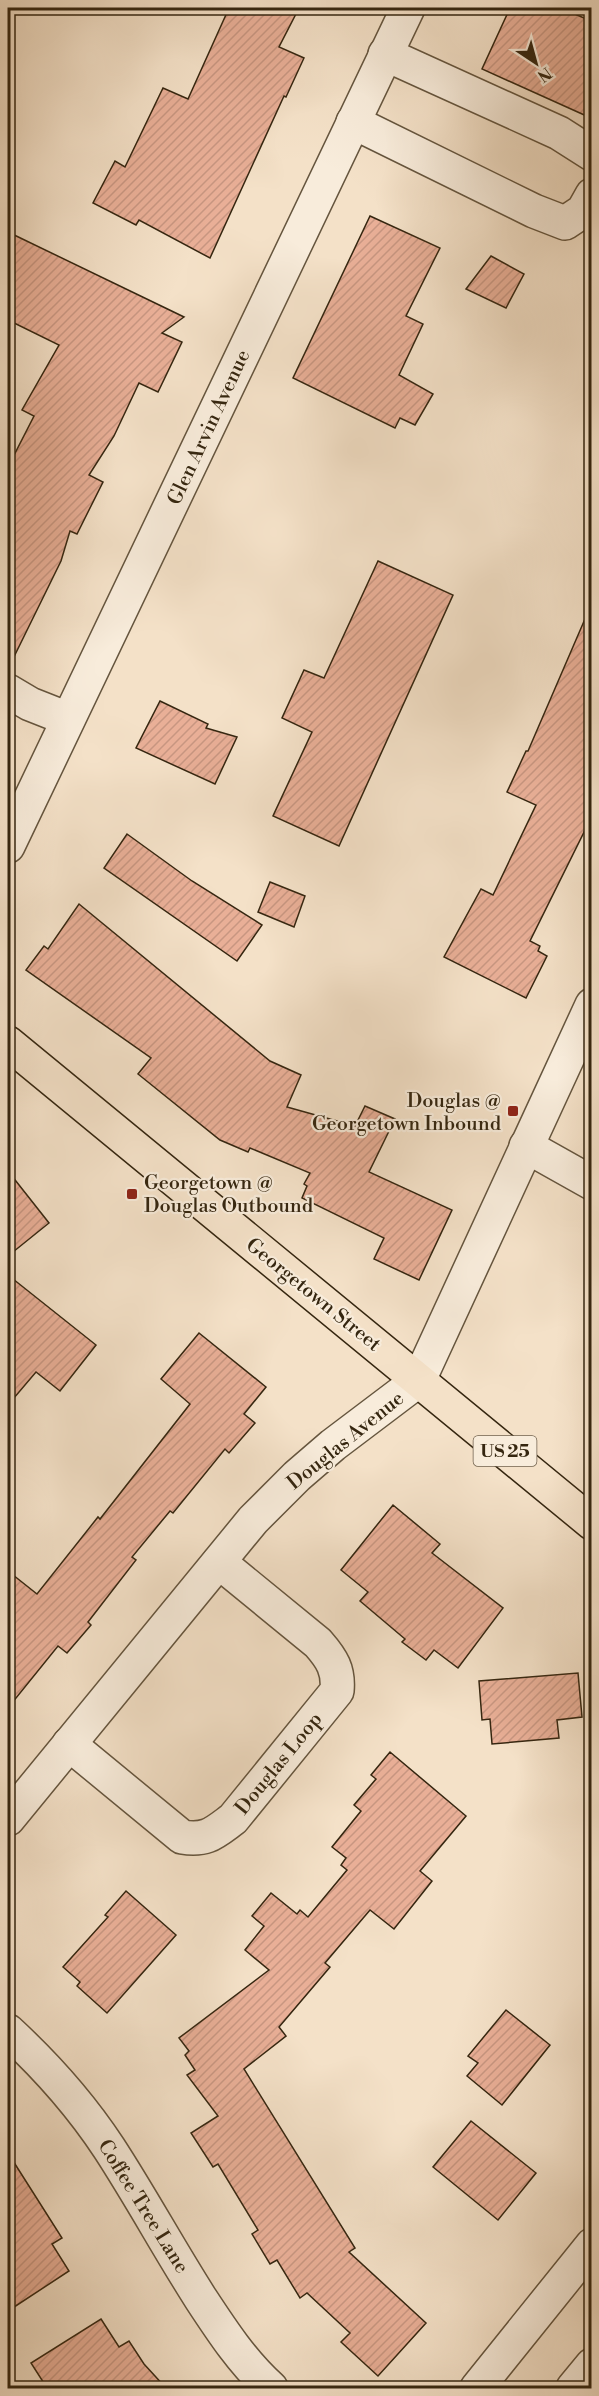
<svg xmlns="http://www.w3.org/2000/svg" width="599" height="2396" font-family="'Libre Bodoni',serif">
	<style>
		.building { fill: url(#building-hatch); stroke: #352610; stroke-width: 1.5 }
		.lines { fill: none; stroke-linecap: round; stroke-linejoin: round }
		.minor-casing { stroke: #65553e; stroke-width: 36 }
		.major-casing { stroke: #352610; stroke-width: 36 }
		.minor { stroke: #f8ecdb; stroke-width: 33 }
		.major { stroke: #f4e1c8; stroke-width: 33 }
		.poi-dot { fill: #8f2418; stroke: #f8ecdb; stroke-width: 2 }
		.labels { text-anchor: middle; stroke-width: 4.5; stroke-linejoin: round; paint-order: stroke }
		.shield { fill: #f8ecdb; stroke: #70614d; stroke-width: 1.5 }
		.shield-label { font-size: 18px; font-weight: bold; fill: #352610 }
		.street-label { font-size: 20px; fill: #352610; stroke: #f8ecdb }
		.poi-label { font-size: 20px; fill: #352610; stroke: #f8ecdb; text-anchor: end }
	</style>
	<defs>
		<pattern id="building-hatch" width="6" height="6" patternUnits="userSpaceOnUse" patternTransform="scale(1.5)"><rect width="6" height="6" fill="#e9af97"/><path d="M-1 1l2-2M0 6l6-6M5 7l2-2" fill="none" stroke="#c89681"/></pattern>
	</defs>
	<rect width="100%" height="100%" fill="#f4e1c8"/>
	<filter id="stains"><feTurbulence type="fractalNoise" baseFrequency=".00333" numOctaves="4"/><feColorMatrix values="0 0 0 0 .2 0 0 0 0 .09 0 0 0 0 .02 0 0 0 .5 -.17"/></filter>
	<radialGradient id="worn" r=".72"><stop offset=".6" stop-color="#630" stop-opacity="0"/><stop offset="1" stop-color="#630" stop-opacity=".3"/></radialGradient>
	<!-- building -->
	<g class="building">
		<polygon points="229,8 299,8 279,47 304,58 286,97 284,96 210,258 139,220 136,225 93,203 115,161 125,167 163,88 188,99"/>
		<polygon points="510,8 561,8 591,21 591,118 482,69"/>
		<polygon points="370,216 440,248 406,316 423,324 399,375 433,394 415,425 400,418 395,428 293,378"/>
		<polygon points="8,232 184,317 162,333 182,342 158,392 139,383 114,436 89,475 103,482 77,534 70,531 61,561 8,669 8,467 34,416 22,410 59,345 8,320"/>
		<polygon points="491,256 524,274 506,308 466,289"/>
		<polygon points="378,561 453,595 339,846 273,816 312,732 282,718 304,670 324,678"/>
		<polygon points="591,605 591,818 530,941 540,946 538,951 547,956 526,998 444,957 481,889 493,895 536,805 507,792 526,751 528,751"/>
		<polygon points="160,701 208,724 206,728 237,737 215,784 136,748"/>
		<polygon points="127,834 192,881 262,925 237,961 104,868"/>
		<polygon points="270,882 305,896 294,927 258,912"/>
		<polygon points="79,904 270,1061 301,1075 287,1107 355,1126 365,1106 395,1119 369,1172 452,1210 419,1280 374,1259 384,1238 302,1198 307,1186 304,1184 310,1173 250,1148 248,1152 220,1140 138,1074 151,1058 26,970 44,946 48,949"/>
		<polygon points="8,1171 49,1223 8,1256"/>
		<polygon points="8,1275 96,1345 60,1391 36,1372 8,1405"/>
		<polygon points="199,1333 266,1387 244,1414 255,1423 229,1453 225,1449 173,1513 170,1511 132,1557 136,1560 88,1622 91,1625 67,1653 58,1646 8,1708 8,1571 37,1594 98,1517 100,1519 190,1404 161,1379"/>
		<polygon points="393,1505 440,1544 432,1553 503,1608 458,1668 434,1650 426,1660 402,1642 405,1639 360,1601 368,1592 341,1570"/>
		<polygon points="578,1673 582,1717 557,1720 559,1738 492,1744 490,1719 482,1720 479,1681"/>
		<polygon points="390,1752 466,1816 420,1871 432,1881 394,1929 370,1910 325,1963 330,1967 279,2027 286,2036 244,2069 355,2248 349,2252 426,2323 378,2376 341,2342 350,2333 307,2293 300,2298 277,2260 270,2264 252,2234 258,2230 218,2164 213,2167 191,2133 218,2116 187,2075 195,2070 185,2055 189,2051 179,2038 269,1970 245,1950 264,1926 252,1916 271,1893 297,1914 300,1910 308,1917 347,1870 341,1865 346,1858 332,1847 361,1811 354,1805 376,1779 371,1775"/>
		<polygon points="126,1891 176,1935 107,2013 77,1986 80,1982 63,1967 108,1917 105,1915"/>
		<polygon points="506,2010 550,2045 502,2105 467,2076 478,2063 468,2056"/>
		<polygon points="471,2121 536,2173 498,2220 433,2167"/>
		<polygon points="8,2153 62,2238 52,2244 69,2271 8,2311"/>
		<polygon points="101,2319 119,2347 129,2341 144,2364 166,2388 47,2388 31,2363"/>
	</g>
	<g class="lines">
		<defs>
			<g id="minor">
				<polyline points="385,54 559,133 592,154"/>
				<polyline points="353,122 534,211 565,223 583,211 592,195"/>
				<polyline points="8,691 30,704 68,719"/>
				<polyline points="8,846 408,8"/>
				<polyline points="526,1146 592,1183"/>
				<path d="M69,1744L182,1837C207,1841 214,1833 233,1819L337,1691C339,1670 332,1659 318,1643L219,1562"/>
				<polyline points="8,1819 253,1520 297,1476 333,1445 419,1380 592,1005"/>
				<path d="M8,2031C46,2066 80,2104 109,2148C141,2197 169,2249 201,2299C222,2331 243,2363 271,2388"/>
				<polyline points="477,2388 592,2245"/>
				<polyline points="573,2388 592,2365"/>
			</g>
			<polyline id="major" points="8,1043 592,1523"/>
		</defs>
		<!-- minor casing -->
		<use href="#minor" class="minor-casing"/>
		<!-- major casing -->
		<use href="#major" class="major-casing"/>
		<!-- minor -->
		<use href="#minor" class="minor"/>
		<!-- major -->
		<use href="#major" class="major"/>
	</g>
	<!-- markers -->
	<g class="poi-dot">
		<rect x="507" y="1105" width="12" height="12" rx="3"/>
		<rect x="126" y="1188" width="12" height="12" rx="3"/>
	</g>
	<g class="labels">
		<!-- shield labels -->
		<rect class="shield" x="473.5" y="1436" width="63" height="30" rx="4.5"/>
		<g class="shield-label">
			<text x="505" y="1457">US 25</text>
		</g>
		<!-- street labels -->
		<g class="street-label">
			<text transform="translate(208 427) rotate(-65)" y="7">Glen Arvin Avenue</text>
			<text transform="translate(314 1294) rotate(39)" y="7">Georgetown Street</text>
			<text transform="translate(345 1440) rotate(-39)" y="7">Douglas Avenue</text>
			<text transform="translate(278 1763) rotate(-51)" y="7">Douglas Loop</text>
			<text transform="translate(144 2206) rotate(58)" y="7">Coffee Tree Lane</text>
		</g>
		<!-- poi labels -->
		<g class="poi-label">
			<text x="501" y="1107">Douglas @<tspan x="501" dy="23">Georgetown Inbound</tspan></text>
			<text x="144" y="1189" text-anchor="start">Georgetown @<tspan x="144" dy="23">Douglas Outbound</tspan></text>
		</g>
	</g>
	<!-- margin -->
	<rect width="599" height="2396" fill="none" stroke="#f4e1c8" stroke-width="30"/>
	<rect x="9" y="9" width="581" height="2378" fill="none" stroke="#352610" stroke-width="3"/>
	<rect x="15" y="15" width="569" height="2366" fill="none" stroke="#352610" stroke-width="1.5"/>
	<!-- north arrow -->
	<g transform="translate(536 63) rotate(144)" stroke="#f8ecdb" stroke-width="4.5" paint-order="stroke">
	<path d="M0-4.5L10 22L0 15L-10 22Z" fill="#352610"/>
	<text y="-9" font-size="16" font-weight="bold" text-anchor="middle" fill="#352610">N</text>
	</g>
	<rect width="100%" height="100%" filter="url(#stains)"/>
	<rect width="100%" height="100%" fill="url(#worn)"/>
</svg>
